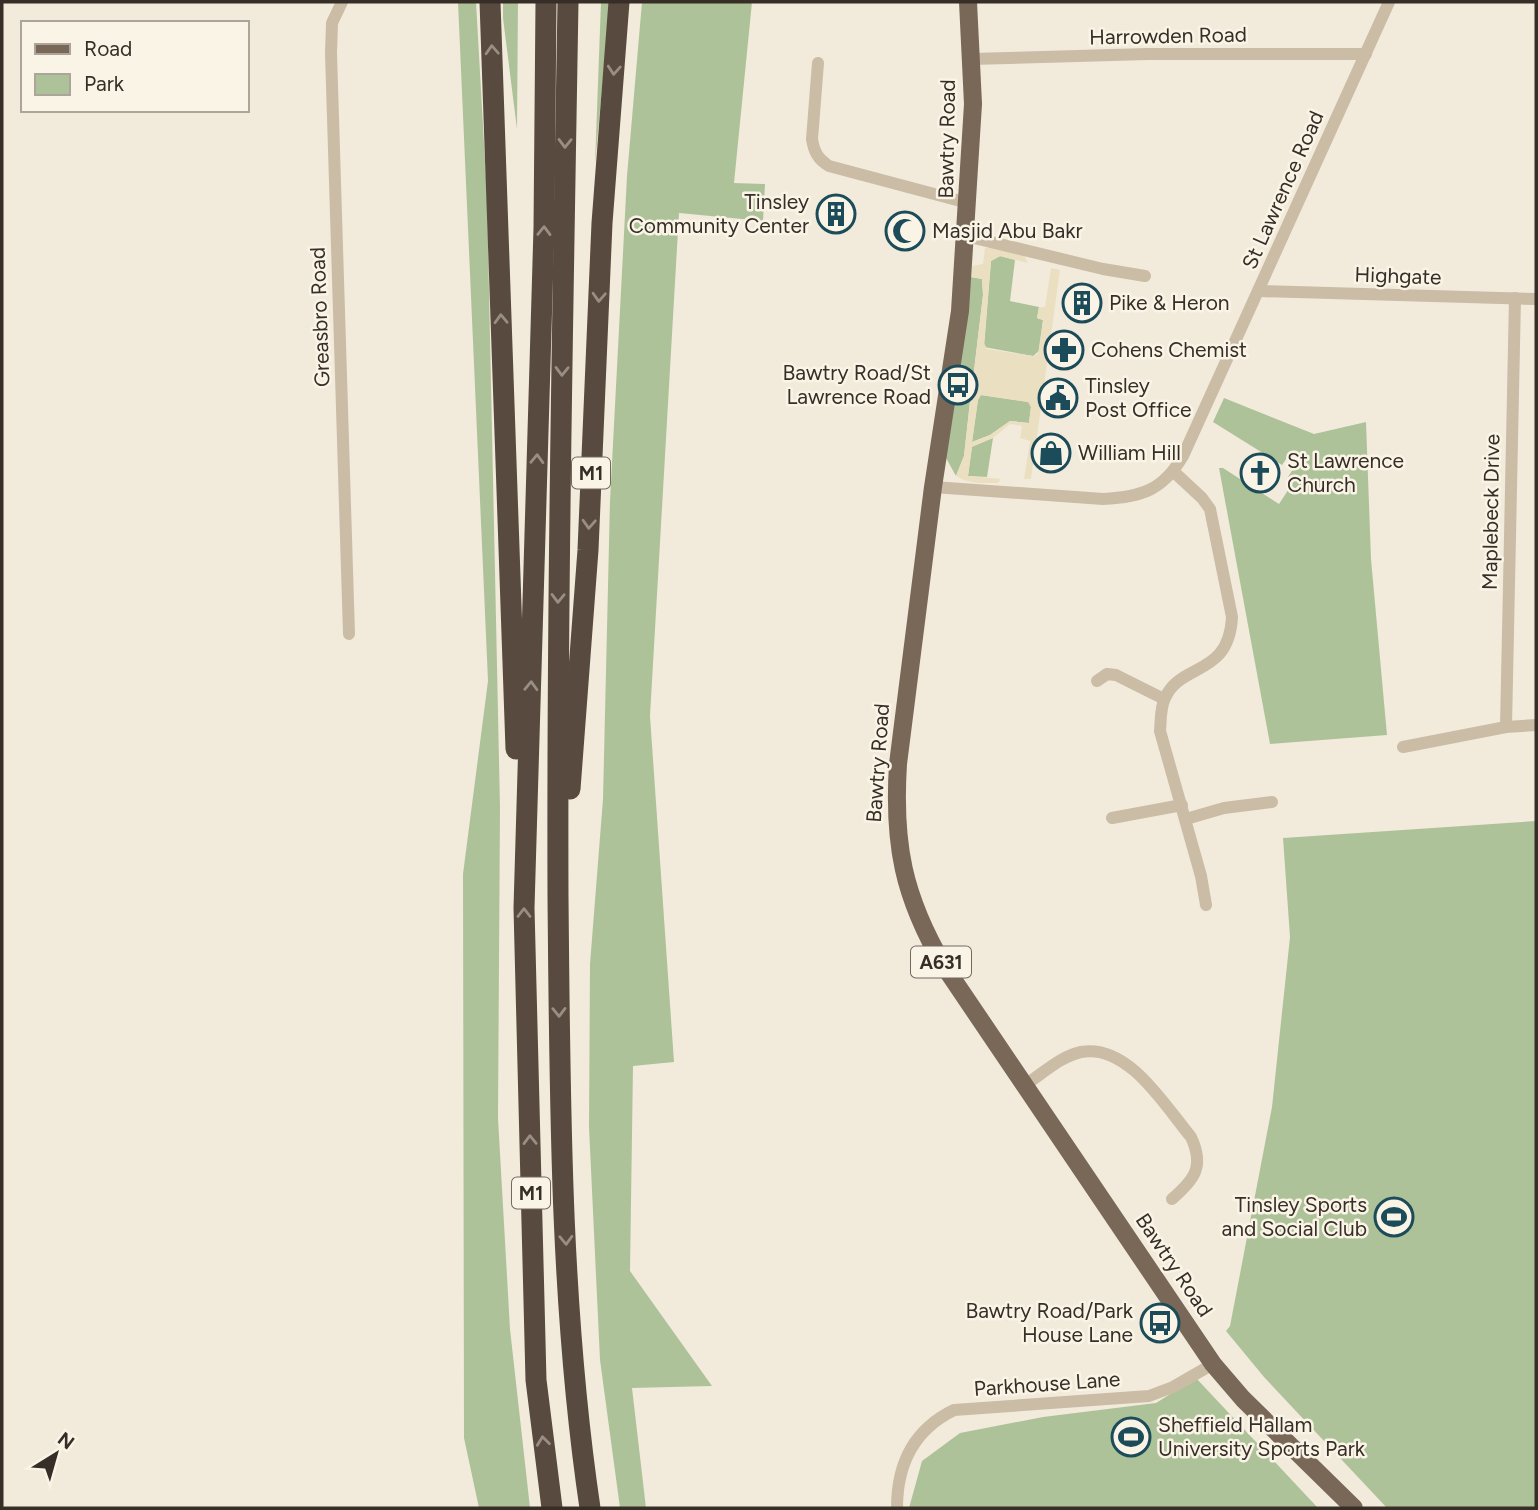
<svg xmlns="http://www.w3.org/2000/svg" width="1538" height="1510" font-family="Figtree,sans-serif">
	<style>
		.green { fill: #aec29a }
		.plaza { fill: #ebdfc1; fill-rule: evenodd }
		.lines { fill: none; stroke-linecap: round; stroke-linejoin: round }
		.street { stroke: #cbbca6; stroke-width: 12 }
		.primary { stroke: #796858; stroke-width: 18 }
		.highway { stroke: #584a3e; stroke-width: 21 }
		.oneway { stroke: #998e82 }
		.labels { text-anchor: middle; stroke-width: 5; stroke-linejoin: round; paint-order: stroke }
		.shield { fill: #faf4e7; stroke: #726961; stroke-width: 2 }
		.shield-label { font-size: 19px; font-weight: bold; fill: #372e27 }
		.street-label { font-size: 21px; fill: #372e27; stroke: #faf4e7 }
		.poi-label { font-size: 21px; fill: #372e27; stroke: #faf4e7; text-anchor: start }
	</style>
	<rect width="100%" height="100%" fill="#f2ebdb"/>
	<!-- green -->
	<g class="green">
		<polygon points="458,2 476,2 487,196 500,807 498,1118 510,1329 530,1508 479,1508 464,1438 463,874 488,681"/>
		<polygon points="503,2 518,2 517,129 503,18"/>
		<polygon points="601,2 610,2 595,164"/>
		<polygon points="642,2 752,2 734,183 765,184 763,221 679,213 650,716 674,1062 633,1066 630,1271 712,1386 632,1388 646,1508 620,1508 600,1360 589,1127 590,964 603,799 610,501 627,176"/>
		<polygon points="1000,256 1015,260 1010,301 1039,307 1037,318 1043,320 1039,351 1033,356 984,347 991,261"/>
		<polygon points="971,277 982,279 983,295 973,379 957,377"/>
		<polygon points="955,390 971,392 964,456 956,476 946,458"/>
		<polygon points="981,395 1029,402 1031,407 1029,423 1010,421 990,435 972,442 978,399"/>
		<polygon points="1224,398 1314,434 1366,422 1371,559 1387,735 1270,744 1219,468 1223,468 1279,504 1294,481 1288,477 1300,458 1291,452 1282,465 1213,422"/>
		<polygon points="993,438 987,477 968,476 972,446"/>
		<polygon points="1536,821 1536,1508 1387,1508 1264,1377 1226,1331 1230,1326 1272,1107 1290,937 1283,838"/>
		<polygon points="1196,1378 1318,1508 909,1508 922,1461 960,1433 1043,1417 1156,1403"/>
	</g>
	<!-- plaza -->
	<path class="plaza" d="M990,247L1024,255L1028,263L1000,256L991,261L984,343L987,349L1033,356L1038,354L1043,320L1037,318L1039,307H1045L1051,268L1060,270L1031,479H1024L1030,441L1020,438L1022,426L1010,424L993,438L972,447L968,476L1001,479L998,483H977L964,480L956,476L964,456L971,393L955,390L957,377L973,379L983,295L982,279L971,277L972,266L983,264L985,248ZM981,395L1028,402L1031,407L1029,423L1010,421L990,435L972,442L978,400Z"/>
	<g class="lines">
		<!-- street -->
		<g class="street">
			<polyline points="342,2 332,23 331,53 349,634"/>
			<polyline points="971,59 1148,54 1366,54"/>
			<path d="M818,63L812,139C814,152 818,159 829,166L968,203"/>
			<polyline points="966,236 1103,269 1145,276"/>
			<polyline points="1259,291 1536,299"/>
			<path d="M1174,472L1202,498L1210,509L1232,617C1229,677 1181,662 1165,698C1160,708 1161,721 1160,731L1201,876L1206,905"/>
			<path d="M933,487L1103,499C1142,497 1163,490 1183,456L1389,2"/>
			<polyline points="1097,681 1107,674 1116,675 1164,699"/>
			<polyline points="1506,727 1515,298"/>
			<polyline points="1403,747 1506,727 1536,725"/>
			<polyline points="1112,818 1182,805"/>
			<polyline points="1186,819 1224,808 1272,802"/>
			<path d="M1025,1085C1042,1074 1061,1056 1081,1052C1128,1043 1165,1106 1191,1137C1205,1167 1194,1180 1172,1199"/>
			<path d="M897,1508C897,1465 913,1430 954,1410L1149,1396L1173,1387L1213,1364"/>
		</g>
		<!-- primary -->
		<path class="primary" d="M968,2L973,104L960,311L933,487L898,764C893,844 903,896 944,966L1213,1364L1243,1399L1354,1508"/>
		<!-- highway -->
		<g class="highway">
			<polyline points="490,2 516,749"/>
			<polyline points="546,2 544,228 524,908 536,1380 552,1508"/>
			<path d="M568,2C563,300 557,598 558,896C560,1099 560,1306 590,1508"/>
			<polyline points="570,789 588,550 602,223 619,2"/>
		</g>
	</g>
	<!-- one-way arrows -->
	<defs><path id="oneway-chevron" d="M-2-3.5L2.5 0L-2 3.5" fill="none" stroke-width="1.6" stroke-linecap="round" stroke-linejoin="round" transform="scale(1.75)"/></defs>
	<g class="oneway">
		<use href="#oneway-chevron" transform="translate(492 50) rotate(-93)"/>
		<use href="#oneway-chevron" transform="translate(614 70) rotate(94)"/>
		<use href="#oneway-chevron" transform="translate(565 143) rotate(91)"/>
		<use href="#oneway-chevron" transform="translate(544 231) rotate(-89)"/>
		<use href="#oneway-chevron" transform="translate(599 297) rotate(93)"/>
		<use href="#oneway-chevron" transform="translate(501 319) rotate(-92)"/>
		<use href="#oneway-chevron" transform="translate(562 371) rotate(91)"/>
		<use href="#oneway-chevron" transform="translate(537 459) rotate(-88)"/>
		<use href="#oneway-chevron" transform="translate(589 524) rotate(93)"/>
		<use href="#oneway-chevron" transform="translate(558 598) rotate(91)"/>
		<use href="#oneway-chevron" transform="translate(531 686) rotate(-88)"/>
		<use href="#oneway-chevron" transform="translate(524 913) rotate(-90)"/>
		<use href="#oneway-chevron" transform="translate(559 1012) rotate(89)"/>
		<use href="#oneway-chevron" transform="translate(530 1140) rotate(-91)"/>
		<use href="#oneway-chevron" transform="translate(566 1240) rotate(88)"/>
		<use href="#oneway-chevron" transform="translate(543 1441) rotate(-97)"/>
	</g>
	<!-- icons -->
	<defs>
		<symbol id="building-ring" viewBox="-11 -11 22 22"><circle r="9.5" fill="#faf4e7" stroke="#1c4c59" stroke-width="1.5"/><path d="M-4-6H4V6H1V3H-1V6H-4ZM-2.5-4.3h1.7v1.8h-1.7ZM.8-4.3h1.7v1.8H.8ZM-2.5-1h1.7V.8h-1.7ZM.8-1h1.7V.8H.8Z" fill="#1c4c59"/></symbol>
		<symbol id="mosque-ring" viewBox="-11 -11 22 22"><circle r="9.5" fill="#faf4e7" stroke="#1c4c59" stroke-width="1.5"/><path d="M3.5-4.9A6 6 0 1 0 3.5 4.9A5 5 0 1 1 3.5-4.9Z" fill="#1c4c59"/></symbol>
		<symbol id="pharmacy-ring" viewBox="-11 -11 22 22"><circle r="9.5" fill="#faf4e7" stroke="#1c4c59" stroke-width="1.5"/><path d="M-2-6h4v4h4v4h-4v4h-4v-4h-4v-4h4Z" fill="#1c4c59"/></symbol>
		<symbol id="bus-ring" viewBox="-11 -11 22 22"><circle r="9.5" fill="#faf4e7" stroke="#1c4c59" stroke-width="1.5"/><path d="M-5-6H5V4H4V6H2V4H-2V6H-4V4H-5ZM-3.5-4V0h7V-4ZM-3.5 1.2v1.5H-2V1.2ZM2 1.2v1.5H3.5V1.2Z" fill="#1c4c59"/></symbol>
		<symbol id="civic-ring" viewBox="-11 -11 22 22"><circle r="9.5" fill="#faf4e7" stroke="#1c4c59" stroke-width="1.5"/><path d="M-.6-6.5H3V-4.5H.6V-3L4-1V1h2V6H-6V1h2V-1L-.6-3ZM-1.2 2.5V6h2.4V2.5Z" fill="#1c4c59"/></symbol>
		<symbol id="shop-ring" viewBox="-11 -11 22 22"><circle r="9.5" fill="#faf4e7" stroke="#1c4c59" stroke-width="1.5"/><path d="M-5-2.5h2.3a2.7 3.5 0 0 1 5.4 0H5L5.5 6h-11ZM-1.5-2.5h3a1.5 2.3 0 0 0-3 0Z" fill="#1c4c59"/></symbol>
		<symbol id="church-ring" viewBox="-11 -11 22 22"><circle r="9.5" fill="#faf4e7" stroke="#1c4c59" stroke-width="1.5"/><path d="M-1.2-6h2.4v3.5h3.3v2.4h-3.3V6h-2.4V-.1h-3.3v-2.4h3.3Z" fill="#1c4c59"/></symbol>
		<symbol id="stadium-ring" viewBox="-11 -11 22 22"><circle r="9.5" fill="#faf4e7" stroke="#1c4c59" stroke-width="1.5"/><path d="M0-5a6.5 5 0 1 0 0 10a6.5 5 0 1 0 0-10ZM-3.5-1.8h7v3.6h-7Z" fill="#1c4c59"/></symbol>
	</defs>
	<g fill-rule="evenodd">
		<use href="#building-ring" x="814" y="192" width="44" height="44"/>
		<use href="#mosque-ring" x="883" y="209" width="44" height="44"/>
		<use href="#building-ring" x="1060" y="281" width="44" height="44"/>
		<use href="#pharmacy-ring" x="1042" y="328" width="44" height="44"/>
		<use href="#bus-ring" x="936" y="363" width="44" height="44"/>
		<use href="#civic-ring" x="1036" y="376" width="44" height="44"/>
		<use href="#shop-ring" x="1029" y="431" width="44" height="44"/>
		<use href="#church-ring" x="1238" y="451" width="44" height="44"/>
		<use href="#stadium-ring" x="1372" y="1195" width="44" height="44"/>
		<use href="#bus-ring" x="1138" y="1301" width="44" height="44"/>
		<use href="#stadium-ring" x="1109" y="1415" width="44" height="44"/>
	</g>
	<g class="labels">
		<!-- shield labels -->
		<g class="shield">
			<rect x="572" y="457.5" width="38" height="31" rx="5"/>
			<rect x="911" y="946.5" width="60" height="31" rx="5"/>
			<rect x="512" y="1177.5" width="38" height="31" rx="5"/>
		</g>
		<g class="shield-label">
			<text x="591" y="480">M1</text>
			<text x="941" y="969">A631</text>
			<text x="531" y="1200">M1</text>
		</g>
		<!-- street labels -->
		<g class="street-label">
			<text transform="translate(1168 36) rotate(-1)" y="7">Harrowden Road</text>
			<text transform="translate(947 139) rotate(-89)" y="7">Bawtry Road</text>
			<text transform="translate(1283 190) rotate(-66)" y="7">St Lawrence Road</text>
			<text transform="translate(1398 276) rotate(2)" y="7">Highgate</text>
			<text transform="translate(320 317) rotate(-92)" y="7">Greasbro Road</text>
			<text transform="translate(1491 512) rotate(-89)" y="7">Maplebeck Drive</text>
			<text transform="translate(878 763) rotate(-86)" y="7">Bawtry Road</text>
			<text transform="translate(1174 1265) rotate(56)" y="7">Bawtry Road</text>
			<text transform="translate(1047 1384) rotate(-4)" y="7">Parkhouse Lane</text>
		</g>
		<!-- poi labels -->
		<g class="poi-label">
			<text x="809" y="209" text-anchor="end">Tinsley<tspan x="809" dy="24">Community Center</tspan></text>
			<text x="932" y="238">Masjid Abu Bakr</text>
			<text x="1109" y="310">Pike &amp; Heron</text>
			<text x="1091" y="357">Cohens Chemist</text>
			<text x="931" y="380" text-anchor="end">Bawtry Road/St<tspan x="931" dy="24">Lawrence Road</tspan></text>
			<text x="1085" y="393">Tinsley<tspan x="1085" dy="24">Post Office</tspan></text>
			<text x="1078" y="460">William Hill</text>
			<text x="1287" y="468">St Lawrence<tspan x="1287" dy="24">Church</tspan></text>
			<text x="1367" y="1212" text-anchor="end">Tinsley Sports<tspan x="1367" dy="24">and Social Club</tspan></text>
			<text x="1133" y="1318" text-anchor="end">Bawtry Road/Park<tspan x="1133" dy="24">House Lane</tspan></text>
			<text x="1158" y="1432">Sheffield Hallam<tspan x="1158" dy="24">University Sports Park</tspan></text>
		</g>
	</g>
	<!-- border -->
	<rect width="1538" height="1510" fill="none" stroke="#372e27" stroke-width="7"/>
	<!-- legend -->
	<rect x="21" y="21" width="228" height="91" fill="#faf4e7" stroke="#aca59a" stroke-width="2"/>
	<rect x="35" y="44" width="35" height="10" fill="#796858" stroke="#aca59a" stroke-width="2"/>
	<text x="84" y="56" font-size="21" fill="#372e27">Road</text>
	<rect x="35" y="74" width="35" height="21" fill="#aec29a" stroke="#aca59a" stroke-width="2"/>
	<text x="84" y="91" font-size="21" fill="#372e27">Park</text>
	<!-- north arrow -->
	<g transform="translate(56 1454) rotate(37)" stroke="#faf4e7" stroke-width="5" paint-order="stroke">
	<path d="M0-5L12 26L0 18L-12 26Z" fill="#372e27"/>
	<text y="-10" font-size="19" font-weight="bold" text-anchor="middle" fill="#372e27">N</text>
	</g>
</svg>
